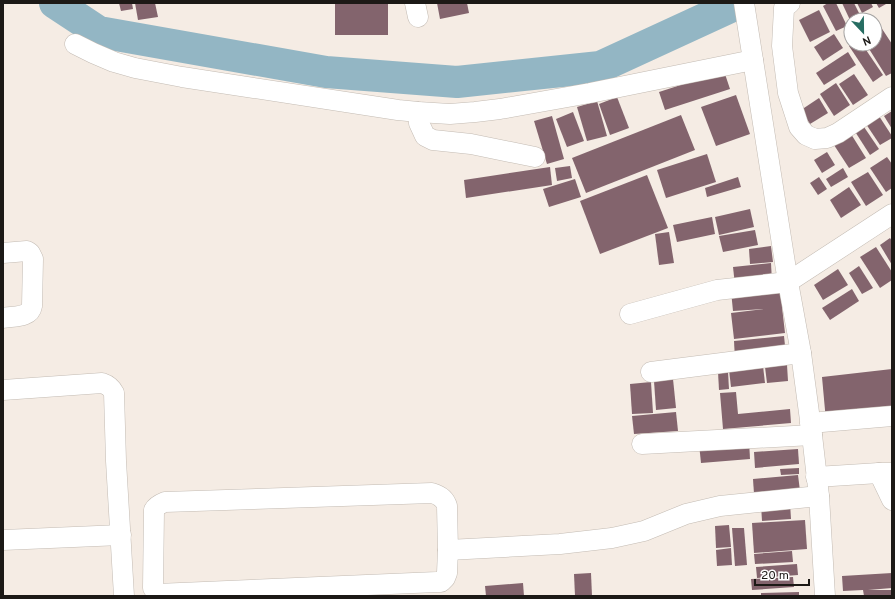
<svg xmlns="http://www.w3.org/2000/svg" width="895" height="599" font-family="Overpass,sans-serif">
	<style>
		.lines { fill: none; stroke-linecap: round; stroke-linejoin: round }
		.river { stroke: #93b6c4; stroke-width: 32 }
		.building { fill: #83646d }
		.minor-casing { stroke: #c3bbb3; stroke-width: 21 }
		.minor { stroke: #fff; stroke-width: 20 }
	</style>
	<rect width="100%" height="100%" fill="#f5ece4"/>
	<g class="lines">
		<!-- river -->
		<polyline class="river" points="55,3 99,32 326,72 457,82 600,67 739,3"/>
	</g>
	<!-- building -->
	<g class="building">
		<polygon points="119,3 132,3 133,9 121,11"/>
		<polygon points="135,3 155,3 158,17 138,20"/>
		<rect x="335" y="3" width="53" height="32"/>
		<polygon points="437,3 467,3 469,13 440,19"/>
		<polygon points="828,3 836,3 847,26 836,31 823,6"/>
		<polygon points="842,3 854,3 861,17 854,20 850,20"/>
		<polygon points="857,3 871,3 873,7 862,13"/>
		<polygon points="876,3 885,3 886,4 879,8"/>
		<polygon points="819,10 830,32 810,42 799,20"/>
		<polygon points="875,18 892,44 892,73 886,76 866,44 875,44"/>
		<polygon points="834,34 843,48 823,61 814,47"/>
		<polygon points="852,44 862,44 883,75 873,82 849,46"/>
		<polygon points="848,52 856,65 824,85 816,73"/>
		<polygon points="724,71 730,89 665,110 659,92"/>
		<polygon points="854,74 868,95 853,105 839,84"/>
		<polygon points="836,83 850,105 834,116 820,94"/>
		<polygon points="736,95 750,134 716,146 701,107"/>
		<polygon points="617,97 629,128 610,135 599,104"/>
		<polygon points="819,98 828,113 810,124 801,110"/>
		<polygon points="597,101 607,136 587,141 577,107"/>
		<polygon points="892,111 892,129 884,116"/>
		<polygon points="573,112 584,141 567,147 556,119"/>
		<polygon points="681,115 695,150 586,193 572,158"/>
		<polygon points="552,116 564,159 547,164 534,121"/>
		<polygon points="879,116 892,136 892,138 880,145 866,124"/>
		<polygon points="862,124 879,149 870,155 854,130"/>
		<polygon points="851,134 866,158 849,168 834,145"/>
		<polygon points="827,152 835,165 822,173 814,160"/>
		<polygon points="707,154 716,182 666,198 657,170"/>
		<polygon points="887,157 892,164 892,188 886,192 870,168"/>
		<polygon points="570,166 572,178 557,181 555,168"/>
		<polygon points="550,167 552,185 466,198 464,180"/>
		<polygon points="843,168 848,177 831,187 826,179"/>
		<polygon points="868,172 883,195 866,206 851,182"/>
		<polygon points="647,175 668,228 600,254 580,201"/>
		<polygon points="738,177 741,187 707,197 705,188"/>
		<polygon points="819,177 827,189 818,195 810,183"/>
		<polygon points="575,179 581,197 549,207 543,189"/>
		<polygon points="849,187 861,205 841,218 830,200"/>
		<polygon points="750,209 754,227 719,235 715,217"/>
		<polygon points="712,217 715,234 677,242 673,225"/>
		<polygon points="755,230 758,245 723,252 719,236"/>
		<polygon points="669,232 674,263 659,265 655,234"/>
		<polygon points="890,238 892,241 892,265 880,245"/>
		<polygon points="771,246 773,262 750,264 749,249"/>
		<polygon points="876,247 892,272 892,280 880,288 860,257"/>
		<polygon points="771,263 772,282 735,285 733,267"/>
		<polygon points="859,266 873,288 862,294 849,273"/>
		<polygon points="838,269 848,285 823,300 814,285"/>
		<polygon points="782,286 782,307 785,333 734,339 731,313 765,309 733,311 731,291"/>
		<polygon points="852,289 859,301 830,320 822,308"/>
		<polygon points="784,336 786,355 735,360 734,341"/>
		<polygon points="787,365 788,381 767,383 765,367"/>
		<polygon points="763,366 765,383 731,387 729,370"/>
		<polygon points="892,369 892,414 826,421 822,377"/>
		<polygon points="718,372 728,372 729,389 719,390"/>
		<polygon points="673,379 676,408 656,410 654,381"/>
		<polygon points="651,382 653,413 632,414 630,384"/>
		<polygon points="736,392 738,414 790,409 791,423 723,429 720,393"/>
		<polygon points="676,412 678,431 634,434 632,416"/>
		<polygon points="749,440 750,459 701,463 699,444"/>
		<polygon points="798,449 799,464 755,468 754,452"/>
		<polygon points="799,468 799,474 781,475 780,469"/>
		<polygon points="798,475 800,491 754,494 753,479"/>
		<polygon points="790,503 791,519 762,521 761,505"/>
		<polygon points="805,520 807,549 754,553 752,523"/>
		<polygon points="729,525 731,547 716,548 715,526"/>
		<polygon points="732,528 744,528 747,565 735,566"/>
		<polygon points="731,548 732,565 717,566 716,550"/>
		<polygon points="792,551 793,562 755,564 754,554"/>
		<polygon points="797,564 798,575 757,578 756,567"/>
		<polygon points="591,573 592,596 575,596 574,574"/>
		<polygon points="892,573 892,588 868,590 892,590 892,596 864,596 863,590 843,591 842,576"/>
		<polygon points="793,577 794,587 752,590 751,579"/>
		<polygon points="523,583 524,596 486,596 485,586"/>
		<polygon points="799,592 799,596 761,596 761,593"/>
	</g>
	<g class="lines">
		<defs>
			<g id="minor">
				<polyline points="415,3 418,17"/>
				<polyline points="744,3 788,282 801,353 812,435 819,496 825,596"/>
				<polyline points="790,3 784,8 782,46 788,93 799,127 806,135 815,139 827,138 838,133 892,97"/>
				<polyline points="75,44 93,53 114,62 135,68 182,77 398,110 418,112 450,114 475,112 500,109 590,93 753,60"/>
				<polyline points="418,112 419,123 425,136 433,140 471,144 535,157"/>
				<path d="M3,253L27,251L30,253L33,259L32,306C30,318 13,316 3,318"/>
				<polyline points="630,314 717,290 788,282 892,214"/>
				<polyline points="651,372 801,353"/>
				<path d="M3,390L102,383C108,385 111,387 114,393L116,461L124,596"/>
				<polyline points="810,423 892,416"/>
				<polyline points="642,444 812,435"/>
				<polyline points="879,473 892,500"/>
				<polyline points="816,477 879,473 892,473"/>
				<path d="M432,493C439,495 445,499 447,506L448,550L447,573L445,578L441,582H437L157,594L153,588L154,510C156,506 160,504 165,502Z"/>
				<polyline points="3,540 121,535"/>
				<polyline points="448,550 560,544 612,538 644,531 686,514 720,506 819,496"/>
			</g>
		</defs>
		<!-- minor casing -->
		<use href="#minor" class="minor-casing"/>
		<!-- minor -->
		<use href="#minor" class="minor"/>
	</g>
	<!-- border -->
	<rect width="895" height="599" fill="none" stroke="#1c1916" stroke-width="8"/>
	<!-- north arrow -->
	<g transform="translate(863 32) rotate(158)"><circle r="19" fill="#ffffff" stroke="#a4a3a2"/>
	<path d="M0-3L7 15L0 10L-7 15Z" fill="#276d62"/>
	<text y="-6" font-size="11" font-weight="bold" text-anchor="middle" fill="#1c1916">N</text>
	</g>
	<!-- scale -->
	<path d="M755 579v6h54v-6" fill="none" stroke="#1c1916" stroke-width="2"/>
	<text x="761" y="579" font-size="12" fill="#1c1916" stroke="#ffffff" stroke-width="3" paint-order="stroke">20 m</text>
</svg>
